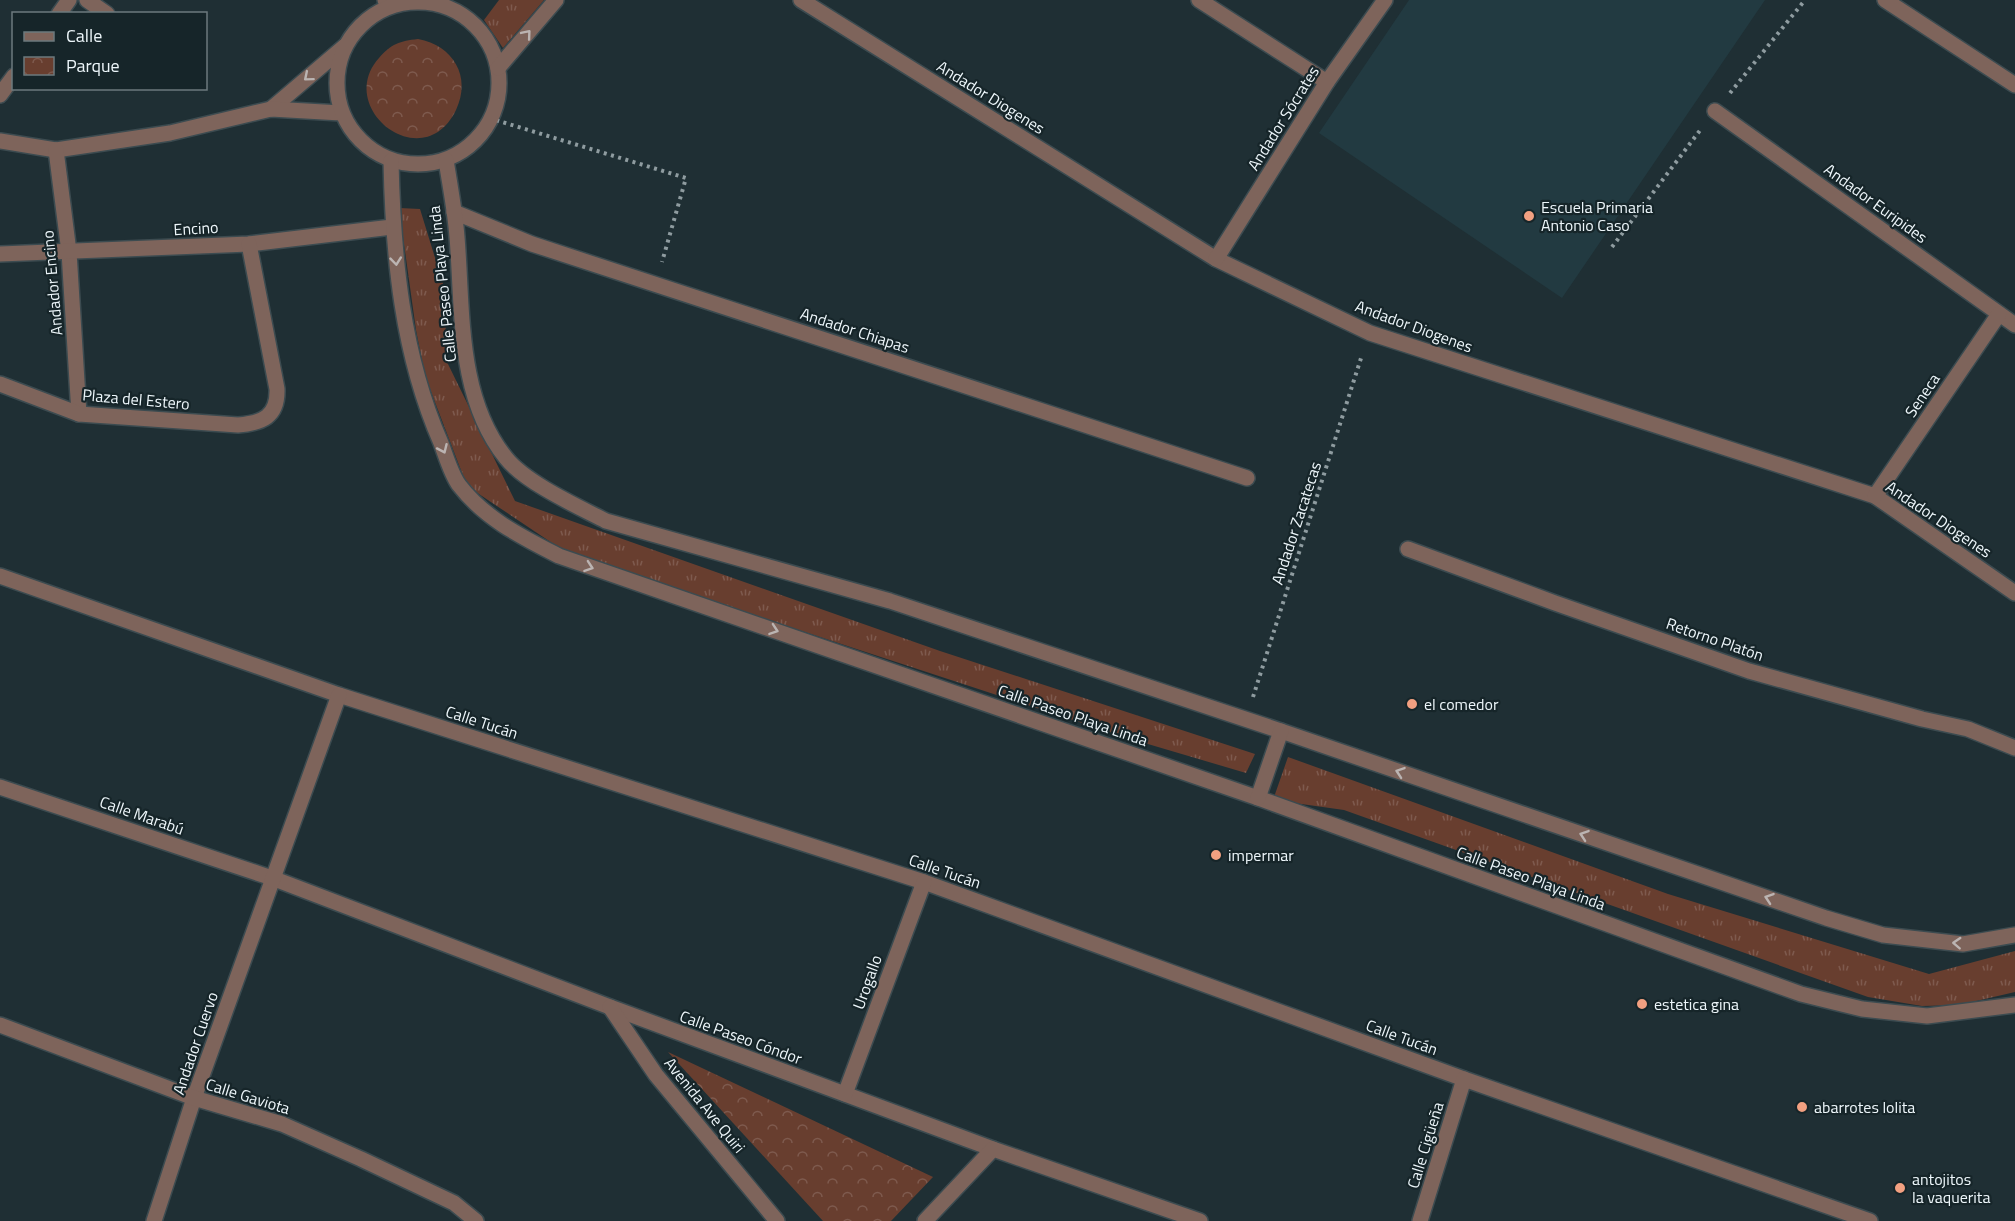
<svg xmlns="http://www.w3.org/2000/svg" width="2015" height="1221" font-family="'Titillium Web',sans-serif">
	<style>
		.built { fill: #223a41 }
		.grass { fill: url(#grass-tufts) }
		.park { fill: url(#park-crowns) }
		.lines { fill: none; stroke-linecap: round; stroke-linejoin: round }
		.minor-casing { stroke: #3c4b50; stroke-width: 18 }
		.tertiary-casing { stroke: #3c4b50; stroke-width: 18 }
		.path { stroke: #8f9ca0; stroke-width: 4; stroke-dasharray: 3 4.5; stroke-linecap: butt }
		.minor { stroke: #7e645b; stroke-width: 15 }
		.tertiary { stroke: #7e645b; stroke-width: 15 }
		.oneway { stroke: #bbb4b2 }
		.poi-dot { fill: #f2a081; stroke: #162529; stroke-width: 2 }
		.labels { text-anchor: middle; stroke-width: 4.5; stroke-linejoin: round; paint-order: stroke }
		.street-label { font-size: 16px; fill: #edf6fa; stroke: #162529 }
		.poi-label { font-size: 16px; fill: #edf6fa; stroke: #162529; text-anchor: start }
	</style>
	<defs>
		<pattern id="grass-tufts" width="24" height="20" patternUnits="userSpaceOnUse" patternTransform="scale(1.5)"><rect width="24" height="20" fill="#683e2f"/><path d="M3 7l-1-3M5 7V3M7 7l1-3M15 17l-1-3M17 17v-4M19 17l1-3" fill="none" stroke="#7e5a4e"/></pattern>
		<pattern id="park-crowns" width="20" height="18" patternUnits="userSpaceOnUse" patternTransform="scale(1.5)"><rect width="20" height="18" fill="#683e2f"/><path d="M2 6a3 3 0 1 1 6 0M12 15a3 3 0 1 1 6 0" fill="none" stroke="#7e5a4e"/></pattern>
	</defs>
	<rect width="100%" height="100%" fill="#1f2f34"/>
	<!-- built -->
	<polygon class="built" points="1409,0 1765,0 1562,298 1319,133"/>
	<!-- grass -->
	<g class="grass">
		<polygon points="499,0 544,0 503,48 484,20"/>
		<polygon points="399,208 420,209 444,287 447,362 515,501 940,651 1255,754 1246,773 1131,739 570,555 467,486 425,376 416,330"/>
		<polygon points="1288,757 1668,894 1929,974 2015,951 2015,992 1959,1005 1922,1006 1868,997 1344,810 1273,800"/>
	</g>
	<!-- park -->
	<g class="park">
		<path d="M418,39C453,45 472,77 456,110C423,178 334,108 379,58C391,44 400,41 418,39Z"/>
		<polygon points="668,1052 933,1177 891,1221 823,1221"/>
	</g>
	<g class="lines">
		<defs>
			<g id="minor">
				<polyline points="87,0 107,14"/>
				<polyline points="385,0 391,6"/>
				<polyline points="801,0 1216,259 1370,333 1875,496 2015,593"/>
				<polyline points="1199,0 1327,82"/>
				<polyline points="1885,0 2015,85"/>
				<polyline points="59,14 69,0"/>
				<polyline points="0,95 14,76"/>
				<polyline points="271,109 345,46"/>
				<polyline points="1715,111 2015,325"/>
				<polyline points="0,141 56,150 170,133 271,109 341,113"/>
				<polyline points="56,150 69,252 79,414"/>
				<polyline points="454,212 532,244 1247,478"/>
				<polyline points="0,254 249,244 392,227"/>
				<polyline points="1216,259 1327,82 1385,0"/>
				<path d="M0,384L79,414L238,425C262,423 278,417 277,389L249,244"/>
				<polyline points="1875,496 1999,314"/>
				<polyline points="1408,549 1555,603 1749,671 1922,719 1968,729 2015,748"/>
				<polyline points="0,576 339,695 924,882 1464,1079 1870,1221"/>
				<polyline points="0,787 272,878 610,1007 993,1149"/>
				<polyline points="610,1007 656,1075 777,1221"/>
				<polyline points="845,1094 924,882"/>
				<polyline points="154,1221 194,1098 339,695"/>
				<polyline points="1420,1221 1464,1079"/>
			</g>
			<g id="tertiary">
				<circle cx="418" cy="83" r="81"/>
				<polyline points="498,68 556,0"/>
				<path d="M446,160C450,186 455,211 457,237C463,310 457,398 506,458C526,483 577,506 606,521L890,601L1281,731L1826,918L1883,935L1963,944L2015,935"/>
				<path d="M391,161C393,257 402,354 441,443C446,456 451,474 459,485C485,519 522,537 559,556L1258,798L1801,994L1862,1009L1927,1016L2015,1005"/>
				<polyline points="1258,798 1281,731"/>
				<polyline points="0,1025 194,1098 282,1124 361,1159 454,1203 476,1221"/>
				<polyline points="925,1221 993,1149 1200,1221"/>
			</g>
		</defs>
		<!-- minor casing -->
		<use href="#minor" class="minor-casing"/>
		<!-- tertiary casing -->
		<use href="#tertiary" class="tertiary-casing"/>
		<!-- path -->
		<g class="path">
			<polyline points="1730,93 1805,0"/>
			<polyline points="489,118 686,178 662,262"/>
			<polyline points="1612,247 1701,129"/>
			<polyline points="1253,697 1362,355"/>
		</g>
		<!-- minor -->
		<use href="#minor" class="minor"/>
		<!-- tertiary -->
		<use href="#tertiary" class="tertiary"/>
	</g>
	<!-- one-way arrows -->
	<defs><path id="oneway-chevron" d="M-2-3.5L2.5 0L-2 3.5" fill="none" stroke-width="1.6" stroke-linecap="round" stroke-linejoin="round" transform="scale(1.5)"/></defs>
	<g class="oneway">
		<use href="#oneway-chevron" transform="translate(527 34) rotate(-50)"/>
		<use href="#oneway-chevron" transform="translate(308 77) rotate(140)"/>
		<use href="#oneway-chevron" transform="translate(396 261) rotate(84)"/>
		<use href="#oneway-chevron" transform="translate(443 449) rotate(66)"/>
		<use href="#oneway-chevron" transform="translate(589 567) rotate(19)"/>
		<use href="#oneway-chevron" transform="translate(774 630) rotate(19)"/>
		<use href="#oneway-chevron" transform="translate(1400 772) rotate(-161)"/>
		<use href="#oneway-chevron" transform="translate(1584 835) rotate(-161)"/>
		<use href="#oneway-chevron" transform="translate(1769 898) rotate(-161)"/>
		<use href="#oneway-chevron" transform="translate(1957 943) rotate(-177)"/>
	</g>
	<!-- markers -->
	<g class="poi-dot">
		<circle cx="1529" cy="216" r="6"/>
		<circle cx="1412" cy="704" r="6"/>
		<circle cx="1216" cy="855" r="6"/>
		<circle cx="1642" cy="1004" r="6"/>
		<circle cx="1802" cy="1107" r="6"/>
		<circle cx="1900" cy="1188" r="6"/>
	</g>
	<g class="labels">
		<!-- street labels -->
		<g class="street-label">
			<text transform="translate(991 97) rotate(32)" y="6">Andador Diogenes</text>
			<text transform="translate(1283 118) rotate(-58)" y="6">Andador Sócrates</text>
			<text transform="translate(1876 203) rotate(36)" y="6">Andador Euripides</text>
			<text transform="translate(196 228) rotate(-3)" y="6">Encino</text>
			<text transform="translate(52 283) rotate(-95)" y="6">Andador Encino</text>
			<text transform="translate(442 284) rotate(-96)" y="6">Calle Paseo Playa Linda</text>
			<text transform="translate(1414 326) rotate(20)" y="6">Andador Diogenes</text>
			<text transform="translate(855 330) rotate(18)" y="6">Andador Chiapas</text>
			<text transform="translate(1922 395) rotate(-56)" y="6">Seneca</text>
			<text transform="translate(136 399) rotate(5)" y="6">Plaza del Estero</text>
			<text transform="translate(1939 519) rotate(34)" y="6">Andador Diogenes</text>
			<text transform="translate(1296 523) rotate(-72)" y="6">Andador Zacatecas</text>
			<text transform="translate(1715 639) rotate(19)" y="6">Retorno Platón</text>
			<text transform="translate(1073 715) rotate(19)" y="6">Calle Paseo Playa Linda</text>
			<text transform="translate(482 722) rotate(18)" y="6">Calle Tucán</text>
			<text transform="translate(142 815) rotate(19)" y="6">Calle Marabú</text>
			<text transform="translate(945 871) rotate(19)" y="6">Calle Tucán</text>
			<text transform="translate(1531 878) rotate(20)" y="6">Calle Paseo Playa Linda</text>
			<text transform="translate(867 982) rotate(-70)" y="6">Urogallo</text>
			<text transform="translate(741 1037) rotate(20)" y="6">Calle Paseo Cóndor</text>
			<text transform="translate(1402 1037) rotate(20)" y="6">Calle Tucán</text>
			<text transform="translate(195 1043) rotate(-71)" y="6">Andador Cuervo</text>
			<text transform="translate(248 1096) rotate(17)" y="6">Calle Gaviota</text>
			<text transform="translate(705 1105) rotate(51)" y="6">Avenida Ave Quiri</text>
			<text transform="translate(1425 1145) rotate(-73)" y="6">Calle Cigüeña</text>
		</g>
		<!-- poi labels -->
		<g class="poi-label">
			<text x="1541" y="213">Escuela Primaria<tspan x="1541" dy="18">Antonio Caso</tspan></text>
			<text x="1424" y="710">el comedor</text>
			<text x="1228" y="861">impermar</text>
			<text x="1654" y="1010">estetica gina</text>
			<text x="1814" y="1113">abarrotes lolita</text>
			<text x="1912" y="1185">antojitos<tspan x="1912" dy="18">la vaquerita</tspan></text>
		</g>
	</g>
	<!-- legend -->
	<rect x="12" y="12" width="195" height="78" fill="#162529" stroke="#6c797d" stroke-width="1.5"/>
	<rect x="24" y="32" width="30" height="9" fill="#7e645b" stroke="#6c797d" stroke-width="1.5"/>
	<text x="66" y="42" font-size="18" fill="#edf6fa">Calle</text>
	<rect x="24" y="57" width="30" height="18" fill="url(#park-crowns)" stroke="#6c797d" stroke-width="1.5"/>
	<text x="66" y="72" font-size="18" fill="#edf6fa">Parque</text>
</svg>
